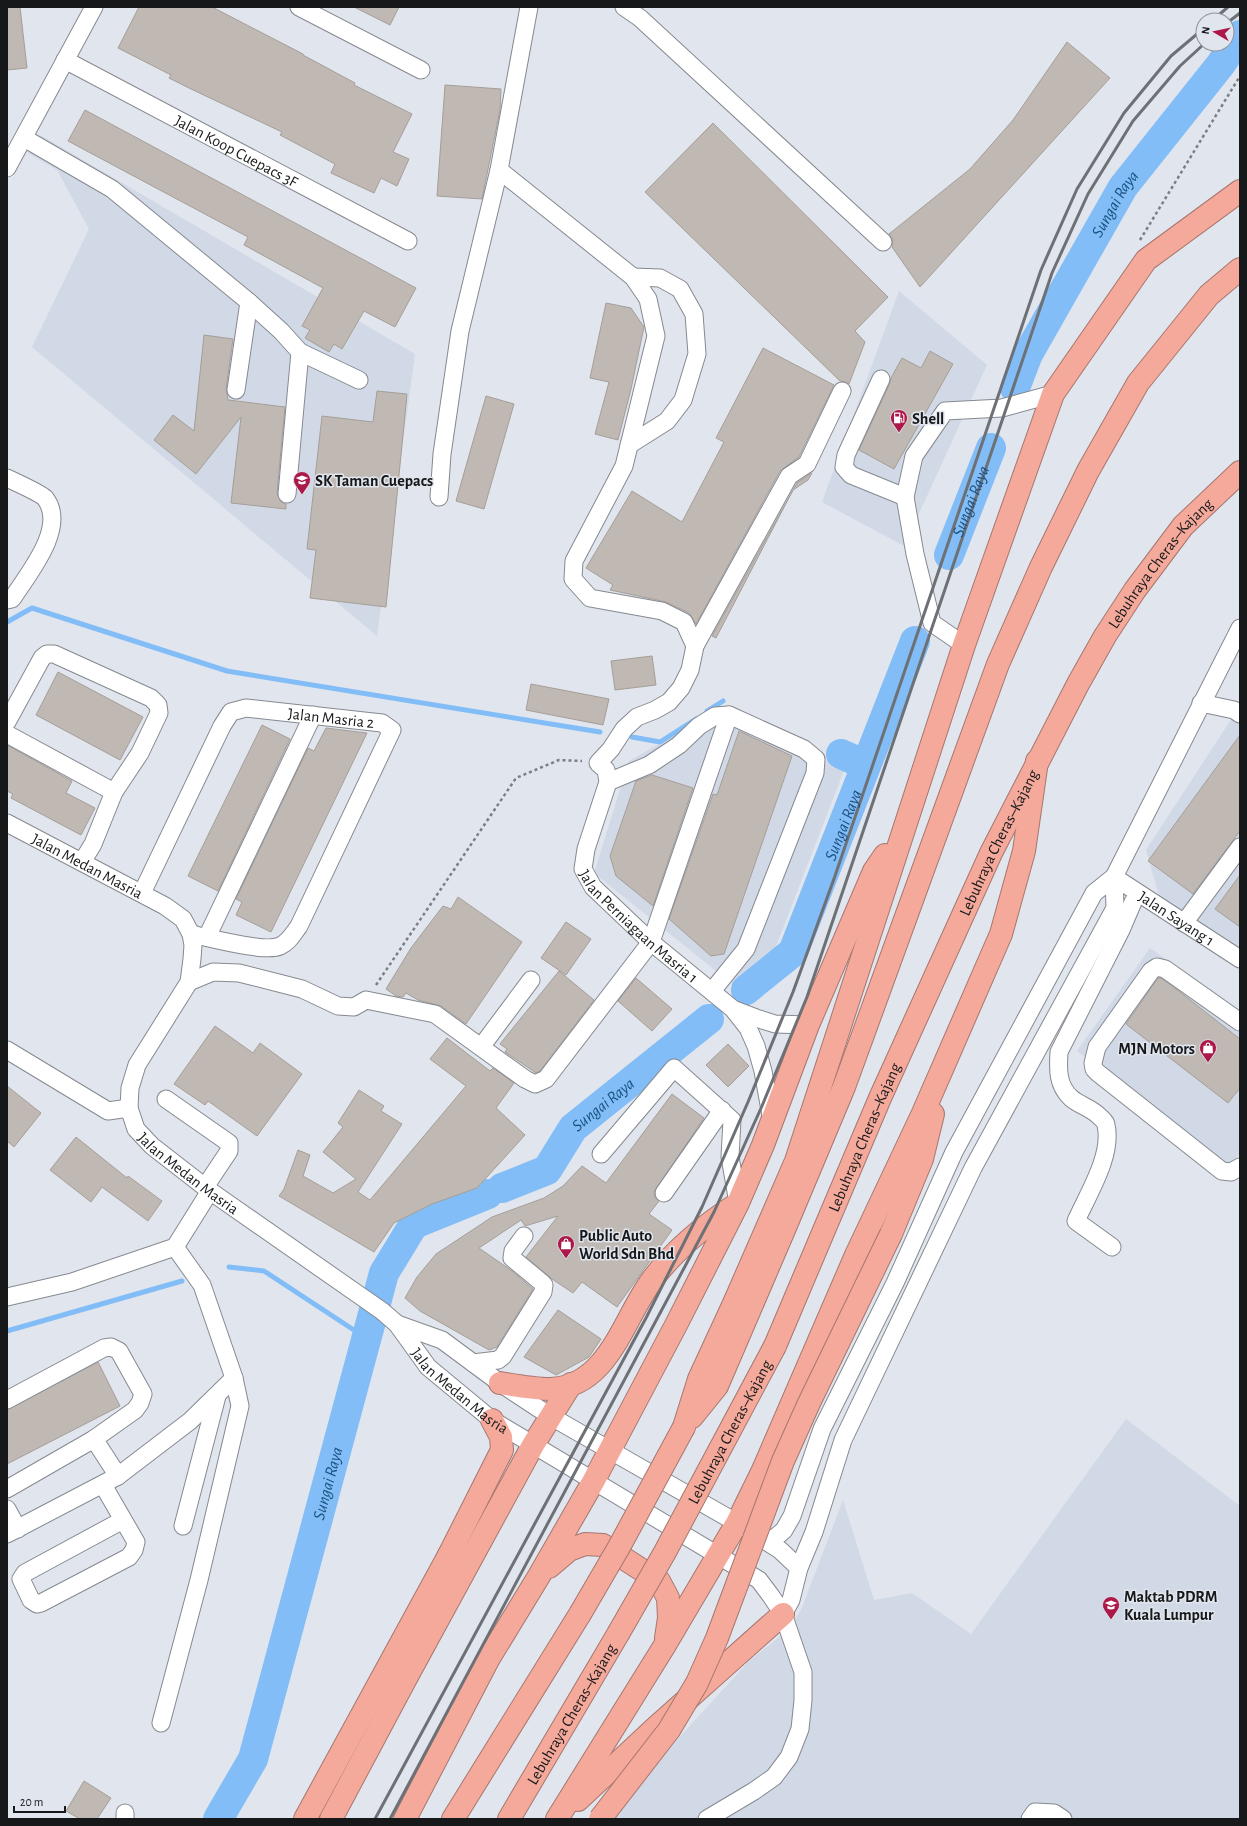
<svg xmlns="http://www.w3.org/2000/svg" width="1247" height="1826" font-family="'Alegreya Sans',sans-serif">
	<style>
		.built { fill: #d1d9e7 }
		.lines { fill: none; stroke-linecap: round; stroke-linejoin: round }
		.stream { stroke: #82bdf7; stroke-width: 5 }
		.river { stroke: #82bdf7; stroke-width: 30 }
		.building { fill: #c0b9b3; stroke: #a59e98 }
		.minor-casing { stroke: #858990; stroke-width: 19 }
		.highway-casing { stroke: #a6766e; stroke-width: 24 }
		.path { stroke: #7b7e82; stroke-width: 2.5; stroke-dasharray: 3 3; stroke-linecap: butt }
		.minor { stroke: #fff; stroke-width: 17 }
		.highway { stroke: #f4a99b; stroke-width: 22 }
		.rail { stroke: #6d7075; stroke-width: 3 }
		.highway-bridge-casing { stroke: #a6766e; stroke-width: 24; stroke-linecap: butt }
		.highway-bridge { stroke: #f4a99b; stroke-width: 22 }
		.labels { text-anchor: middle; stroke-width: 3; stroke-linejoin: round; paint-order: stroke }
		.street-label { font-size: 16px; fill: #16181a; stroke: #e1e5ed }
		.poi-label { font-size: 16px; font-weight: bold; fill: #16181a; stroke: #e1e5ed; text-anchor: start }
		.water-label { font-size: 17px; font-style: italic; fill: #1c5180; stroke: #e1e5ed }
	</style>
	<rect width="100%" height="100%" fill="#e1e5ed"/>
	<!-- built -->
	<g class="built">
		<polygon points="40,135 415,354 377,636 32,347 89,229 57,170 28,153"/>
		<polygon points="899,291 987,365 904,546 822,502"/>
		<polygon points="722,708 845,768 773,954 736,987 594,873 629,761"/>
		<polygon points="1234,715 1240,719 1240,948 1159,896 1146,850"/>
		<polygon points="1150,948 1240,1012 1240,1153 1229,1167 1077,1051"/>
		<polygon points="1126,1419 1240,1506 1240,1819 605,1819 748,1662 788,1630 801,1610 843,1500 874,1600 912,1593 971,1634"/>
	</g>
	<g class="lines">
		<!-- stream -->
		<g class="stream">
			<polyline points="7,622 32,608 227,671 600,732"/>
			<polyline points="707,711 723,701"/>
			<polyline points="632,737 660,742 696,719"/>
			<polyline points="229,1267 264,1271 366,1338"/>
			<polyline points="7,1331 182,1281"/>
		</g>
		<!-- river -->
		<g class="river">
			<path id="s1" d="M1015,388L1028,354L1123,187L1221,64L1240,35"/>
			<path id="s2" d="M949,555L991,448"/>
			<polyline points="841,754 866,765"/>
			<path id="s3" d="M746,990L793,952L915,641"/>
			<path id="s4" d="M502,1188L547,1170L573,1128L709,1019"/>
			<path id="s5" d="M218,1819L253,1759L384,1273L414,1224L488,1194"/>
		</g>
	</g>
	<!-- building -->
	<g class="building">
		<polygon points="7,7 20,7 27,68 7,70"/>
		<polygon points="139,7 212,7 303,54 303,55 355,83 354,85 412,114 393,152 409,159 397,186 381,178 374,193 331,173 335,164 280,135 282,132 191,89 169,78 171,75 118,48"/>
		<polygon points="354,7 399,7 390,25"/>
		<polygon points="1067,42 1110,78 920,287 892,247 893,239 889,234 970,169 1013,120"/>
		<polygon points="445,85 501,89 500,110 482,199 437,196"/>
		<polygon points="85,110 416,288 395,327 364,311 342,349 334,344 329,352 305,338 310,330 302,326 323,288 244,245 248,237 68,141"/>
		<polygon points="713,123 888,297 855,331 865,342 849,384 846,382 840,381 645,192"/>
		<polygon points="606,303 631,308 644,327 631,389 618,440 595,434 609,382 590,378"/>
		<polygon points="204,335 233,339 226,389 228,400 285,407 277,493 281,502 286,504 286,509 231,503 241,417 196,474 154,440 173,415 194,431"/>
		<polygon points="763,348 834,385 799,457 780,471 696,624 689,613 666,602 610,590 613,585 586,568 632,491 682,522 724,442 716,438"/>
		<polygon points="930,351 953,364 894,469 859,450 890,383 891,378 902,358 921,368"/>
		<polygon points="377,391 407,394 386,607 310,598 316,550 307,549 322,416 373,422"/>
		<polygon points="486,396 514,404 484,509 456,501"/>
		<polygon points="812,473 808,480 793,490 716,638 712,636 797,483"/>
		<polygon points="652,656 656,685 615,690 611,661"/>
		<polygon points="58,672 143,717 120,760 36,715"/>
		<polygon points="531,684 609,699 603,725 526,710"/>
		<polygon points="262,725 290,739 218,891 188,876"/>
		<polygon points="326,728 367,733 271,932 236,915 242,902 236,899 308,748 314,751"/>
		<polygon points="739,731 792,756 724,954 711,956 669,919 713,794 717,795"/>
		<polygon points="1240,735 1240,831 1193,894 1148,861"/>
		<polygon points="7,745 72,781 66,793 95,808 81,835 11,798 13,794 7,791"/>
		<polygon points="652,775 693,788 653,906 616,876 610,856 636,781"/>
		<polygon points="1240,875 1240,927 1215,909"/>
		<polygon points="458,897 522,942 466,1024 441,1006 418,1000 406,993 403,997 396,996 386,989 411,948 443,906 451,909"/>
		<polygon points="566,922 591,939 566,975 541,958"/>
		<polygon points="559,971 594,1000 540,1071 536,1073 505,1052 507,1049 500,1044"/>
		<polygon points="636,978 672,1009 652,1031 618,1001"/>
		<polygon points="1158,978 1161,978 1171,985 1240,1039 1240,1088 1228,1103 1126,1024"/>
		<polygon points="215,1026 253,1053 260,1043 302,1074 257,1136 208,1101 205,1105 174,1084"/>
		<polygon points="447,1038 490,1071 493,1068 514,1083 496,1108 525,1135 477,1188 432,1204 394,1223 374,1252 279,1196 284,1189 298,1150 310,1155 303,1176 333,1193 356,1179 323,1152 343,1127 338,1123 359,1090 384,1106 381,1111 402,1124 358,1192 370,1200 466,1086 430,1059"/>
		<polygon points="728,1044 749,1066 728,1087 706,1065"/>
		<polygon points="7,1086 41,1113 14,1147 7,1141"/>
		<polygon points="672,1094 704,1118 654,1192 655,1198 659,1201 649,1214 672,1230 617,1307 582,1282 573,1293 552,1279 526,1257 558,1216 525,1226 521,1220 479,1248 512,1271 533,1289 497,1347 489,1350 420,1311 405,1298 417,1277 436,1254 492,1217 544,1198 563,1186 582,1166 606,1183"/>
		<polygon points="76,1137 127,1178 128,1176 162,1201 148,1221 102,1187 91,1202 50,1170"/>
		<polygon points="558,1310 601,1339 589,1357 556,1375 524,1357"/>
		<polygon points="98,1362 120,1406 7,1464 7,1410"/>
		<polygon points="84,1781 111,1798 97,1819 80,1819 66,1811"/>
	</g>
	<g class="lines">
		<defs>
			<g id="minor">
				<polyline points="299,7 421,70"/>
				<polyline points="624,7 640,18 883,242"/>
				<path id="s6" d="M65,60L408,241"/>
				<polyline points="24,138 112,189 249,302 281,331 300,352 359,380"/>
				<polyline points="7,168 94,7"/>
				<path id="s7" d="M499,170L633,277L648,299L656,336L624,466L574,561L573,579L590,598L662,611L684,622L695,646L690,670L681,688L669,702L655,710L637,717L624,729L611,749L598,763L606,770L608,782L586,849L583,869L593,887L651,942L733,1009L748,1028L756,1046L763,1071L772,1121"/>
				<polyline points="881,379 846,455 844,467 851,475 905,497"/>
				<polyline points="236,390 249,302"/>
				<polyline points="629,445 667,421 683,400 697,354 694,314 680,289 660,278 633,277"/>
				<path d="M7,478C15,482 40,493 45,498C68,527 28,574 12,599L7,600"/>
				<polyline points="287,494 300,352"/>
				<polyline points="439,497 442,454 460,331 499,170 529,7"/>
				<polyline points="964,645 932,623 915,554 905,497 914,456 945,411 1002,408 1053,394"/>
				<polyline points="695,646 789,476 807,464 842,391"/>
				<polyline points="1201,703 1234,710 1240,714"/>
				<polyline points="7,722 42,658 47,654 54,654 151,698 158,705 159,713 140,753 114,792 93,844 82,862"/>
				<polyline points="7,734 114,792"/>
				<polyline points="608,782 649,765 679,745 699,726 715,716 729,715 804,749 816,759 815,773 746,949 712,991"/>
				<path id="s8" d="M7,823L165,906L183,919L191,934L193,945L192,959L189,982L137,1065L130,1088L129,1108L136,1129L152,1146L210,1191L382,1311L397,1324L428,1367L492,1420L759,1580L771,1596L783,1614L803,1672V1700L800,1729L789,1757L774,1777L754,1791L707,1819"/>
				<path id="s9" d="M1114,877L1240,959"/>
				<path id="s10" d="M142,893L222,726L231,712L246,708L382,723L392,730L299,926C293,934 289,942 280,946C265,953 210,938 191,934"/>
				<polyline points="1184,923 1240,847"/>
				<polyline points="207,937 313,715"/>
				<polyline points="189,982 213,972 239,973 302,989 338,1006 354,1007 366,1000 435,1014 525,1079 535,1084 546,1079 651,942 729,715"/>
				<polyline points="735,1010 756,1018 775,1024 808,1025"/>
				<polyline points="1240,1022 1165,969 1157,967 1151,971 1097,1047 1093,1063 1094,1069 1098,1073 1222,1171 1231,1172 1240,1167"/>
				<polyline points="481,1047 531,980"/>
				<polyline points="7,1050 108,1111 129,1108"/>
				<polyline points="166,1099 229,1143 229,1151 205,1187"/>
				<polyline points="601,1154 674,1068 732,1120 730,1157 738,1203"/>
				<polyline points="664,1193 722,1110"/>
				<path d="M1112,1247L1076,1221C1088,1194 1113,1155 1106,1125C1106,1122 1102,1119 1099,1116C1091,1108 1079,1105 1071,1098C1057,1085 1058,1069 1059,1052L1121,930L1133,902"/>
				<polyline points="7,1297 72,1282 175,1247 210,1191"/>
				<polyline points="397,1324 442,1340 500,1383 550,1416 737,1523 780,1550 799,1568"/>
				<polyline points="473,1363 498,1360 503,1356 543,1292 544,1285 541,1282 512,1258 513,1251 524,1236"/>
				<polyline points="7,1400 104,1348 111,1347 119,1351 143,1394 140,1403 135,1410 94,1439 7,1489"/>
				<polyline points="94,1439 118,1476"/>
				<polyline points="103,1485 136,1542 134,1550 129,1557 41,1603 37,1604 31,1600 21,1579 25,1573 123,1520"/>
				<polyline points="7,1509 18,1529"/>
				<polyline points="183,1526 217,1396"/>
				<polyline points="7,1534 118,1476 190,1421 234,1378"/>
				<polyline points="766,1541 776,1537 784,1530 792,1516 822,1429 895,1283 954,1152 1094,893 1114,877 1240,628"/>
				<polyline points="783,1614 791,1600 799,1568 814,1532 843,1440 973,1168 1115,908 1114,877"/>
				<polyline points="161,1723 199,1580 240,1406 234,1378 202,1285 175,1247"/>
				<polyline points="125,1819 125,1813"/>
				<polyline points="1030,1819 1035,1812 1054,1813 1063,1819"/>
			</g>
			<g id="highway">
				<polyline points="891,1234 922,1159 933,1114"/>
				<path id="s11" d="M775,1346L880,1098L991,853L1078,684L1105,636L1135,590L1183,526L1240,472"/>
				<path d="M500,1383C517,1386 534,1389 551,1389C609,1386 623,1319 652,1280C675,1249 705,1225 737,1204"/>
				<polyline points="692,1417 717,1386 784,1230 844,1087 998,664 1041,567 1088,471 1138,383 1209,295 1240,269"/>
				<polyline points="684,1427 699,1379 735,1301 796,1161 964,645 1053,394 1146,260 1240,191"/>
				<polyline points="549,1567 569,1550 585,1544 603,1545 659,1581 668,1598 669,1618 666,1638"/>
				<polyline points="443,1569 449,1555 502,1450 501,1437 492,1420"/>
				<polyline points="578,1800 653,1730 783,1614"/>
				<polyline points="305,1819 449,1555"/>
				<polyline points="331,1819 405,1680 533,1445 571,1384"/>
				<polyline points="405,1819 489,1658 539,1576 593,1482 676,1325 738,1203 763,1145 808,1025 874,871 885,855"/>
				<polyline points="453,1819 580,1614"/>
				<path id="s12" d="M509,1819L618,1634"/>
				<polyline points="557,1819 665,1645 737,1523 763,1470 856,1255 923,1113 1001,934 1024,851 1037,761"/>
			</g>
		</defs>
		<!-- minor casing -->
		<use href="#minor" class="minor-casing"/>
		<!-- highway casing -->
		<use href="#highway" class="highway-casing"/>
		<!-- path -->
		<g class="path">
			<polyline points="1140,240 1240,76"/>
			<polyline points="376,985 516,778 559,760 582,761"/>
		</g>
		<!-- minor -->
		<use href="#minor" class="minor"/>
		<!-- highway -->
		<use href="#highway" class="highway"/>
		<!-- rail -->
		<g class="rail">
			<polyline points="1213,20 1228,7"/>
			<polyline points="1227,23 1240,13"/>
			<polyline points="375,1819 646,1318 702,1207 748,1102 793,992 835,876 1041,270 1077,189 1124,113 1171,56 1203,29"/>
			<polyline points="390,1819 714,1212 762,1106 807,997 1052,273 1088,194 1133,121 1180,66 1204,44"/>
		</g>
		<defs>
			<g id="highway-bridge">
				<polyline points="580,1614 619,1547 684,1427"/>
				<path id="s13" d="M618,1634L665,1552L775,1346"/>
				<polyline points="600,1819 669,1730 697,1683 717,1638 783,1461 809,1403 891,1234"/>
			</g>
		</defs>
		<!-- highway-bridge casing -->
		<use href="#highway-bridge" class="highway-bridge-casing"/>
		<!-- highway-bridge -->
		<use href="#highway-bridge" class="highway-bridge"/>
	</g>
	<!-- icons -->
	<defs>
		<symbol id="fuel-pin" viewBox="-11 -11 22 30"><path d="M0 17L-7.5 6A9.5 9.5 0 1 1 7.5 6Z" fill="#ac184a" stroke="#e1e5ed"/><path d="M-5.5-6h7V0h2V4h1.3V-2.5L3-4.5l.8-.8L6-3V5H2.5V1h-1V6h-7ZM-4.2-4.7v3.2H.2V-4.7Z" fill="#fff"/></symbol>
		<symbol id="school-pin" viewBox="-11 -11 22 30"><path d="M0 17L-7.5 6A9.5 9.5 0 1 1 7.5 6Z" fill="#ac184a" stroke="#e1e5ed"/><path d="M0-5L7-2L0 1L-7-2ZM-4 1L0 2.5L4 1V4Q0 6-4 4Z" fill="#fff"/></symbol>
		<symbol id="shop-pin" viewBox="-11 -11 22 30"><path d="M0 17L-7.5 6A9.5 9.5 0 1 1 7.5 6Z" fill="#ac184a" stroke="#e1e5ed"/><path d="M-5-2.5h2.3a2.7 3.5 0 0 1 5.4 0H5L5.5 6h-11ZM-1.5-2.5h3a1.5 2.3 0 0 0-3 0Z" fill="#fff"/></symbol>
		<symbol id="university-pin" viewBox="-11 -11 22 30"><path d="M0 17L-7.5 6A9.5 9.5 0 1 1 7.5 6Z" fill="#ac184a" stroke="#e1e5ed"/><path d="M0-5L7-2L0 1L-7-2ZM-4 1L0 2.5L4 1V4Q0 6-4 4Z" fill="#fff"/></symbol>
	</defs>
	<g fill-rule="evenodd">
		<use href="#fuel-pin" x="889" y="408" width="20" height="27"/>
		<use href="#school-pin" x="292" y="470" width="20" height="27"/>
		<use href="#shop-pin" x="1198" y="1038" width="20" height="27"/>
		<use href="#shop-pin" x="556" y="1234" width="20" height="27"/>
		<use href="#university-pin" x="1101" y="1595" width="20" height="27"/>
	</g>
	<g class="labels">
		<!-- street labels -->
		<g class="street-label">
			<text dy="6" stroke="none"><textPath href="#s6" startOffset="194">Jalan Koop Cuepacs 3F</textPath></text>
			<text dy="6" stroke="none"><textPath href="#s11" startOffset="875">Lebuhraya Cheras–Kajang</textPath></text>
			<text dy="6" stroke="none"><textPath href="#s10" startOffset="303">Jalan Masria 2</textPath></text>
			<text dy="6" stroke="none"><textPath href="#s11" startOffset="551">Lebuhraya Cheras–Kajang</textPath></text>
			<text dy="6" stroke="none"><textPath href="#s8" startOffset="91">Jalan Medan Masria</textPath></text>
			<text dy="6" stroke="none"><textPath href="#s9" startOffset="75">Jalan Sayang 1</textPath></text>
			<text dy="6" stroke="none"><textPath href="#s7" startOffset="998">Jalan Perniagaan Masria 1</textPath></text>
			<text dy="6" stroke="none"><textPath href="#s11" startOffset="227">Lebuhraya Cheras–Kajang</textPath></text>
			<text dy="6" stroke="none"><textPath href="#s8" startOffset="499">Jalan Medan Masria</textPath></text>
			<text dy="6" stroke="none"><textPath href="#s8" startOffset="849">Jalan Medan Masria</textPath></text>
			<text dy="6" stroke="none"><textPath href="#s13" startOffset="231">Lebuhraya Cheras–Kajang</textPath></text>
			<text dy="6" stroke="none"><textPath href="#s12" startOffset="122">Lebuhraya Cheras–Kajang</textPath></text>
		</g>
		<!-- poi labels -->
		<g class="poi-label">
			<text x="912" y="424">Shell</text>
			<text x="315" y="486">SK Taman Cuepacs</text>
			<text x="1195" y="1054" text-anchor="end">MJN Motors</text>
			<text x="579" y="1241">Public Auto<tspan x="579" dy="18">World Sdn Bhd</tspan></text>
			<text x="1124" y="1602">Maktab PDRM<tspan x="1124" dy="18">Kuala Lumpur</tspan></text>
		</g>
		<!-- water labels -->
		<g class="water-label">
			<text dy="6" stroke="none"><textPath href="#s1" startOffset="210">Sungai Raya</textPath></text>
			<text dy="6" stroke="none"><textPath href="#s2" startOffset="58">Sungai Raya</textPath></text>
			<text dy="6" stroke="none"><textPath href="#s3" startOffset="197">Sungai Raya</textPath></text>
			<text dy="6" stroke="none"><textPath href="#s4" startOffset="136">Sungai Raya</textPath></text>
			<text dy="6" stroke="none"><textPath href="#s5" startOffset="355">Sungai Raya</textPath></text>
		</g>
	</g>
	<!-- border -->
	<rect width="1247" height="1826" fill="none" stroke="#16181a" stroke-width="16"/>
	<!-- north arrow -->
	<g transform="translate(1215 32) rotate(279)"><circle r="19" fill="#e1e5ed" stroke="#909399"/>
	<path d="M0-3L7 15L0 10L-7 15Z" fill="#ac184a"/>
	<text y="-6" font-size="11" font-weight="bold" text-anchor="middle" fill="#16181a">N</text>
	</g>
	<!-- scale -->
	<path d="M14 1806v6h51v-6" fill="none" stroke="#16181a" stroke-width="2"/>
	<text x="20" y="1806" font-size="12" fill="#16181a" stroke="#e1e5ed" stroke-width="3" paint-order="stroke">20 m</text>
</svg>
